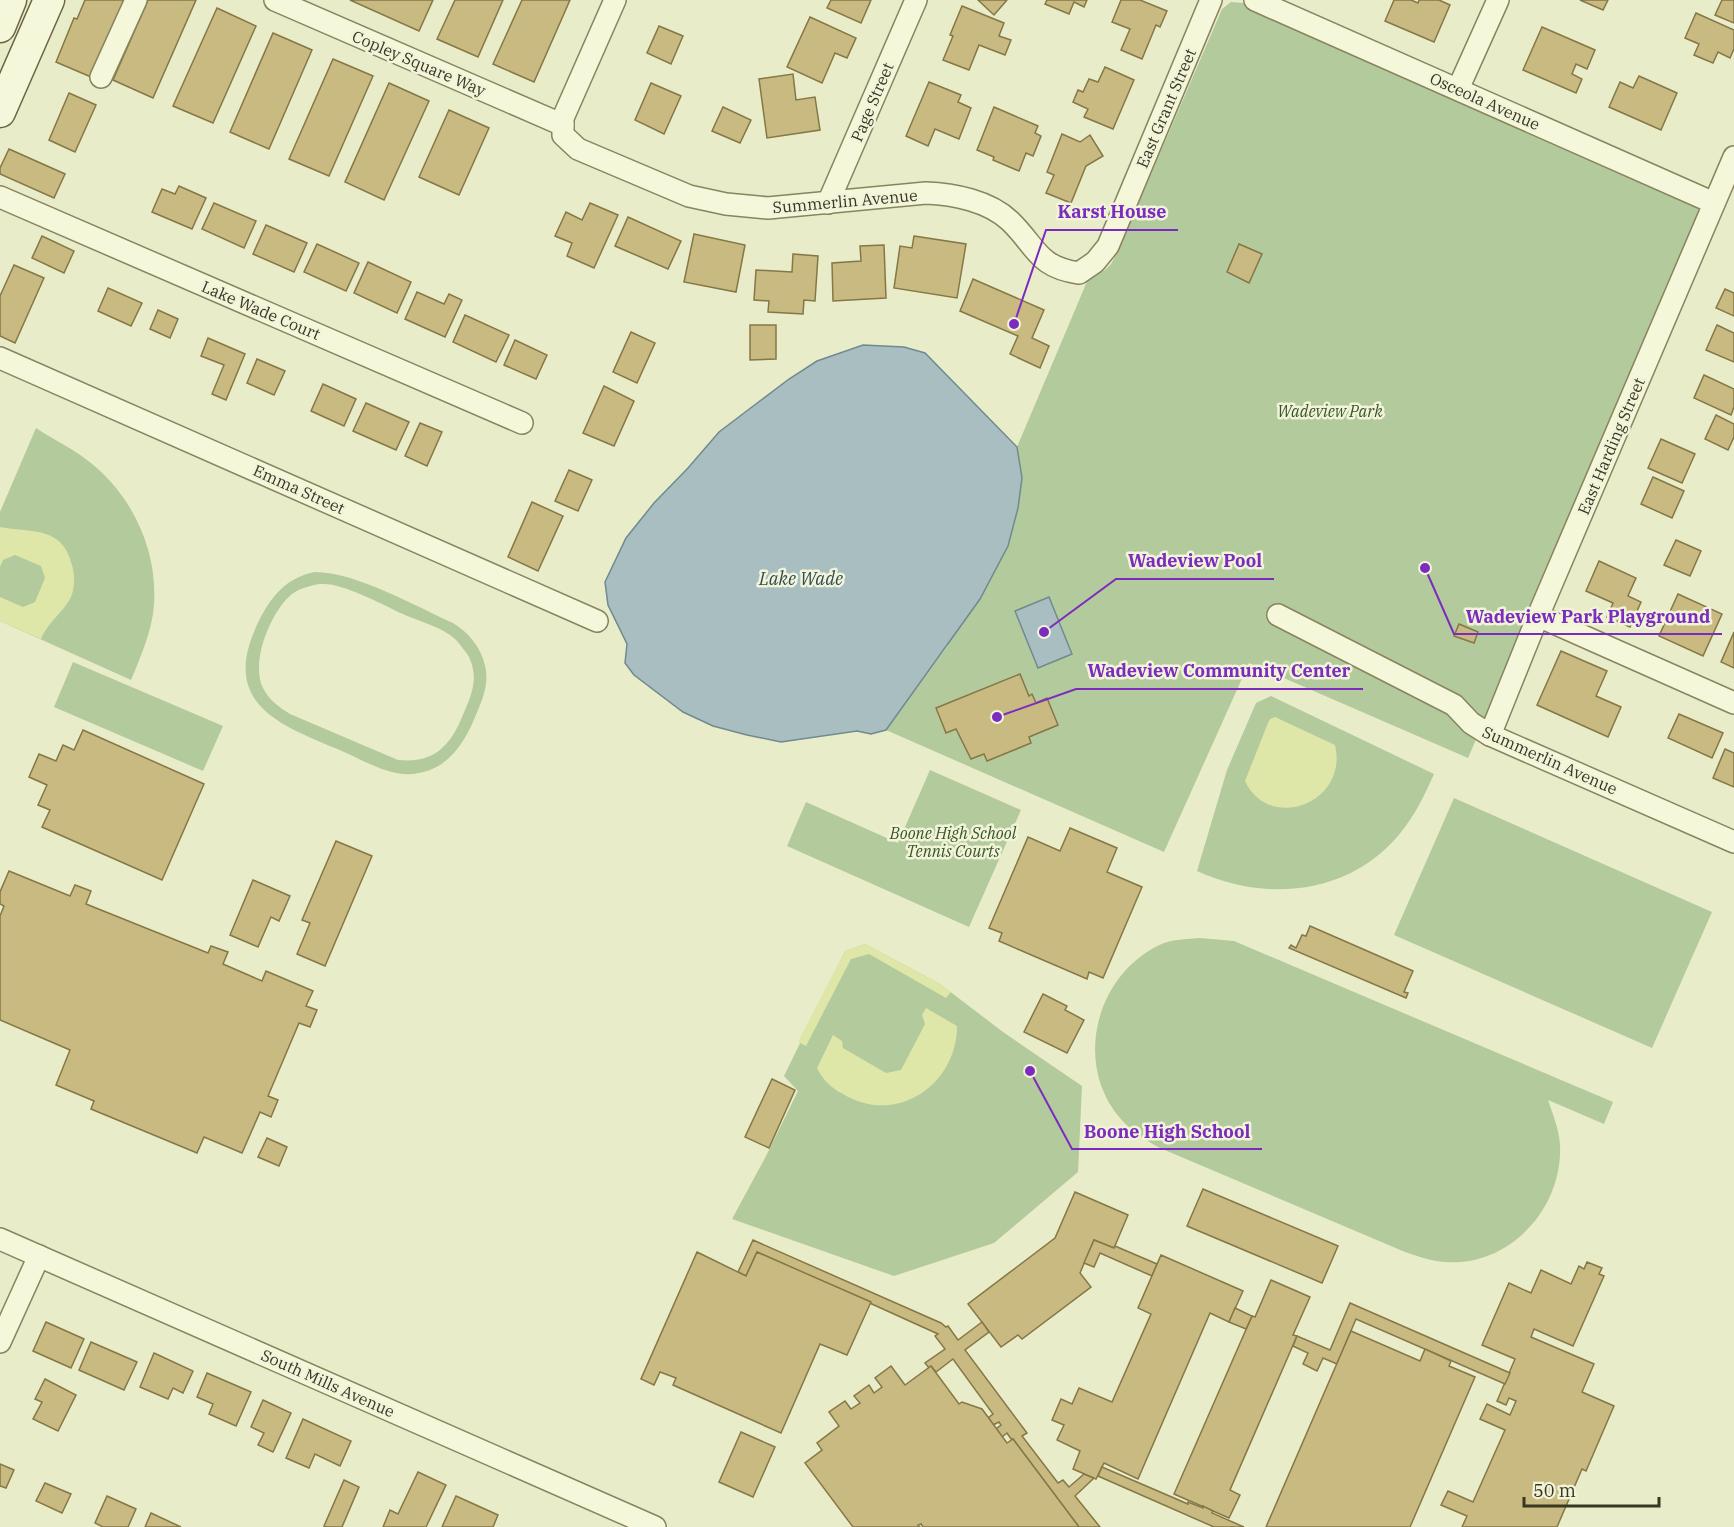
<svg xmlns="http://www.w3.org/2000/svg" width="1734" height="1527" font-family="'IBM Plex Serif',serif">
	<style>
		.green { fill: #b3ca9d; fill-rule: evenodd }
		.sand { fill: #dee6a8 }
		.water { fill: #a9bec1; stroke: #708a8f; stroke-width: 1.5 }
		.building { fill: #c8ba81; stroke: #857746; stroke-width: 1.5 }
		.lines { fill: none; stroke-linecap: round; stroke-linejoin: round }
		.street-casing { stroke: #87845e; stroke-width: 24 }
		.secondary-casing { stroke: #696541; stroke-width: 33 }
		.street { stroke: #f5f7db; stroke-width: 21 }
		.secondary { stroke: #f5f7db; stroke-width: 30 }
		.labels { text-anchor: middle; stroke-width: 5; stroke-linejoin: round; paint-order: stroke }
		.street-label { font-size: 16px; fill: #393621; stroke: #f1f4d8 }
		.park-label { font-size: 16px; font-style: italic; fill: #385429; stroke: #f1f4d8 }
		.water-label { font-size: 18px; font-style: italic; fill: #314b57; stroke: #f1f4d8 }
		.leader { fill: none; stroke: #7b2cbf; stroke-width: 2 }
		.callout-dot { fill: #7b2cbf; stroke: #f1f4d8; stroke-width: 2 }
		.callout-label { font-size: 18px; text-anchor: middle; font-weight: bold; fill: #7b2cbf; stroke: #f1f4d8; stroke-width: 5; stroke-linejoin: round; paint-order: stroke }
	</style>
	<rect width="100%" height="100%" fill="#e9ecc8"/>
	<!-- green -->
	<g class="green">
		<polygon points="1231,2 1244,3 1688,196 1697,204 1700,221 1468,758 1249,663 1164,852 886,730 947,647 1022,478 1017,447 1075,310 1088,279 1105,270 1111,264 1118,251 1222,9"/>
		<path d="M36,428C51,438 68,446 83,457C130,490 158,548 154,605C152,631 141,656 131,680L0,621V512Z"/>
		<path d="M315,572C356,572 415,606 453,623C469,633 481,647 485,666C489,681 484,696 478,710C467,738 452,767 419,773C393,779 365,761 342,751C289,728 225,709 252,637C264,606 281,578 315,572ZM319,584C325,584 331,584 337,586C360,592 383,605 405,615C421,622 442,627 455,639C460,644 465,651 469,657C478,676 473,692 465,710C452,743 437,764 398,760L290,714C279,707 269,700 263,688C250,662 271,611 292,594C300,588 310,586 319,584Z"/>
		<polygon points="73,662 223,726 203,771 54,707"/>
		<path d="M1271,696L1434,774C1426,792 1417,811 1405,827C1356,894 1269,904 1197,871L1227,770L1256,703Z"/>
		<polygon points="930,770 1021,810 969,927 787,846 806,802 898,843"/>
		<polygon points="1454,798 1712,912 1652,1048 1394,935"/>
		<path d="M1200,938L1234,941L1613,1102L1604,1124L1548,1100C1553,1115 1559,1129 1560,1145C1563,1211 1505,1272 1436,1261C1425,1259 1415,1255 1405,1252L1160,1148C1145,1140 1131,1131 1120,1118C1072,1062 1097,971 1164,943C1175,939 1188,939 1200,938Z"/>
		<polygon points="865,944 940,984 1003,1032 1082,1086 1078,1172 994,1243 894,1276 732,1219 765,1158 798,1091 784,1076 845,951"/>
	</g>
	<!-- sand -->
	<g class="sand">
		<path d="M0,527C29,533 63,525 72,565C75,576 75,587 71,597C63,613 47,623 41,639L0,621V597L23,607L35,602L45,578L41,566L15,555L3,560L0,567Z"/>
		<path d="M1275,717L1335,745C1349,803 1269,833 1245,781L1268,723L1270,719Z"/>
		<polygon points="865,944 940,984 951,992 946,998 869,954 851,959 806,1046 798,1042 845,951"/>
		<path d="M926,1008L957,1026C957,1086 895,1126 843,1094C831,1088 823,1080 817,1068L833,1035L842,1041L843,1048L886,1073L901,1070L925,1024L922,1015Z"/>
	</g>
	<!-- water -->
	<g class="water">
		<polygon points="863,345 904,347 925,353 1017,447 1022,478 1018,508 1008,546 980,599 886,730 871,734 857,731 781,742 747,735 713,726 683,712 634,675 625,663 627,644 608,605 605,582 626,538 654,503 688,468 719,432 789,379 817,361"/>
		<polygon points="1049,597 1072,654 1038,668 1015,611"/>
	</g>
	<!-- building -->
	<g class="building">
		<polygon points="85,0 124,0 91,77 56,62 74,18 77,19"/>
		<polygon points="148,0 196,0 153,98 113,80"/>
		<polygon points="350,0 433,0 419,31"/>
		<polygon points="455,0 503,0 478,57 437,39"/>
		<polygon points="522,0 570,0 534,82 493,64"/>
		<polygon points="831,0 871,0 861,23 827,8"/>
		<polygon points="978,0 1007,0 994,15"/>
		<polygon points="1047,0 1087,0 1084,7 1074,2 1069,14 1045,4"/>
		<polygon points="1121,0 1140,0 1167,11 1160,27 1156,25 1142,59 1121,50 1130,29 1112,22"/>
		<polygon points="1394,0 1411,0 1418,3 1419,0 1439,0 1450,5 1434,42 1385,21"/>
		<polygon points="1580,0 1608,0 1603,10"/>
		<polygon points="1722,0 1734,0 1734,23 1715,15"/>
		<polygon points="962,6 1004,23 999,36 1011,40 1005,55 979,45 969,70 943,60 953,36 950,35"/>
		<polygon points="217,8 256,26 213,123 173,106"/>
		<polygon points="1696,13 1734,30 1734,49 1730,58 1718,52 1713,63 1694,55 1699,44 1685,38"/>
		<polygon points="810,17 856,38 847,58 835,53 822,83 787,67"/>
		<polygon points="659,26 683,36 671,64 647,53"/>
		<polygon points="1542,27 1595,50 1587,69 1576,64 1572,74 1582,79 1576,93 1523,70"/>
		<polygon points="273,33 312,50 269,149 230,132"/>
		<polygon points="333,59 373,76 329,176 289,159"/>
		<polygon points="1105,67 1134,80 1113,129 1084,117 1088,109 1073,102 1078,90 1083,92 1089,79 1098,82"/>
		<polygon points="793,74 796,100 815,97 820,130 767,138 759,79"/>
		<polygon points="1639,76 1677,93 1661,130 1609,107 1620,82 1633,88"/>
		<polygon points="929,82 961,95 958,102 971,108 959,139 935,129 928,146 906,136"/>
		<polygon points="389,83 429,101 384,200 345,182"/>
		<polygon points="651,83 681,96 664,134 635,120"/>
		<polygon points="69,93 96,105 75,152 49,140"/>
		<polygon points="723,107 751,120 740,143 712,131"/>
		<polygon points="994,107 1038,126 1035,133 1041,136 1033,156 1026,153 1019,171 993,160 994,157 977,150"/>
		<polygon points="449,110 489,128 459,195 419,177"/>
		<polygon points="1062,134 1080,142 1090,135 1103,156 1086,166 1071,203 1046,193 1054,175 1047,172"/>
		<polygon points="9,149 65,174 54,198 0,174 0,168"/>
		<polygon points="179,186 206,198 192,229 152,212 162,189 175,194"/>
		<polygon points="214,203 256,221 244,248 202,229"/>
		<polygon points="590,203 618,215 594,268 567,256 572,243 555,236 566,212 582,220"/>
		<polygon points="628,217 681,241 668,269 615,246"/>
		<polygon points="266,225 307,243 294,272 253,254"/>
		<polygon points="694,234 745,245 736,292 684,282"/>
		<polygon points="42,236 74,251 64,273 32,258"/>
		<polygon points="914,236 966,244 957,298 894,288 900,246 912,248"/>
		<polygon points="317,244 359,263 346,291 304,272"/>
		<polygon points="1239,244 1262,254 1249,283 1227,272"/>
		<polygon points="884,245 886,298 833,301 832,263 861,261 860,246"/>
		<polygon points="793,254 818,256 815,301 804,300 803,314 768,312 769,301 754,300 756,270 792,272"/>
		<polygon points="368,262 411,282 397,313 354,293"/>
		<polygon points="14,265 44,278 15,343 0,336 0,296"/>
		<polygon points="973,279 1044,310 1032,338 1049,346 1040,368 1010,354 1018,336 960,311"/>
		<polygon points="108,288 142,303 131,326 98,311"/>
		<polygon points="1725,289 1734,293 1734,316 1716,308"/>
		<polygon points="417,292 444,304 449,294 462,300 445,337 405,319"/>
		<polygon points="158,310 178,319 170,338 150,329"/>
		<polygon points="465,315 509,335 496,362 453,342"/>
		<polygon points="750,325 776,325 776,359 750,360"/>
		<polygon points="1717,325 1734,333 1734,362 1706,350"/>
		<polygon points="631,332 655,343 637,383 613,372"/>
		<polygon points="208,338 245,354 226,400 212,394 224,365 201,356"/>
		<polygon points="515,340 547,355 536,379 504,365"/>
		<polygon points="257,359 285,371 274,395 247,383"/>
		<polygon points="1704,375 1734,389 1734,407 1731,415 1694,398"/>
		<polygon points="323,384 356,399 344,426 311,411"/>
		<polygon points="604,386 634,401 614,446 583,433"/>
		<polygon points="366,403 409,422 396,450 353,431"/>
		<polygon points="1716,415 1734,424 1734,437 1728,450 1705,439"/>
		<polygon points="420,423 442,432 427,466 405,456"/>
		<polygon points="1661,439 1695,454 1682,483 1648,468"/>
		<polygon points="569,470 592,480 578,511 555,501"/>
		<polygon points="1653,477 1684,491 1672,518 1641,504"/>
		<polygon points="532,502 563,516 538,571 508,557"/>
		<polygon points="1676,540 1701,551 1690,576 1664,565"/>
		<polygon points="1599,561 1636,578 1628,596 1641,602 1630,627 1607,617 1613,603 1586,591"/>
		<polygon points="1678,594 1722,614 1703,656 1659,636"/>
		<polygon points="1459,624 1478,632 1474,643 1454,636"/>
		<polygon points="1734,632 1734,668 1721,662"/>
		<polygon points="1561,651 1607,671 1596,696 1621,707 1608,737 1537,705"/>
		<polygon points="1020,674 1029,696 1032,694 1036,703 1047,698 1058,725 1029,737 1031,743 987,761 984,754 971,759 956,729 946,733 936,708"/>
		<polygon points="1679,714 1723,733 1712,758 1668,738"/>
		<polygon points="83,730 204,784 162,880 42,827 50,810 38,805 47,785 29,777 39,754 56,761 63,745 74,750"/>
		<polygon points="1725,749 1734,753 1734,787 1713,778"/>
		<polygon points="1070,828 1117,848 1107,872 1142,887 1103,978 1089,972 1087,979 999,941 1002,933 989,928 1028,837 1060,851"/>
		<polygon points="336,841 372,856 325,966 297,954 310,923 302,920"/>
		<polygon points="9,871 70,896 75,885 91,891 86,904 208,953 211,946 228,952 223,964 262,981 266,971 313,991 306,1006 317,1010 310,1027 299,1023 268,1096 278,1100 271,1117 260,1112 242,1153 204,1137 197,1153 91,1109 94,1101 56,1085 70,1050 0,1020 0,916 4,906 0,904 0,892"/>
		<polygon points="253,880 290,896 279,921 271,917 258,947 230,935"/>
		<polygon points="1310,926 1413,971 1404,992 1408,993 1406,998 1289,948 1291,945 1296,948 1302,935 1306,936"/>
		<polygon points="1043,994 1067,1006 1065,1010 1084,1020 1067,1053 1024,1032"/>
		<polygon points="772,1079 795,1090 769,1148 745,1137"/>
		<polygon points="267,1138 287,1147 279,1166 258,1157"/>
		<polygon points="1203,1189 1338,1246 1322,1283 1187,1226"/>
		<polygon points="1075,1192 1128,1215 1114,1248 1094,1240 1080,1273 1091,1287 1022,1339 1018,1335 1001,1347 968,1304 1055,1238"/>
		<polygon points="753,1240 941,1323 946,1327 948,1326 958,1340 982,1322 989,1332 965,1350 1027,1433 1022,1436 1058,1483 1063,1480 1069,1487 1084,1474 1094,1478 1075,1496 1100,1527 1079,1527 1013,1439 1011,1439 1007,1433 1002,1437 996,1429 1001,1425 999,1422 993,1425 988,1418 993,1414 953,1359 936,1372 931,1366 929,1368 925,1363 945,1349 935,1336 938,1334 757,1252 746,1276 738,1272"/>
		<polygon points="1094,1240 1114,1248 1115,1246 1157,1264 1152,1276 1100,1253 1094,1267 1084,1263"/>
		<polygon points="697,1252 746,1276 757,1252 871,1302 847,1355 820,1344 781,1433 673,1385 676,1378 660,1372 654,1385 641,1379"/>
		<polygon points="1161,1255 1243,1291 1229,1322 1210,1313 1138,1479 1104,1463 1096,1479 1073,1469 1080,1451 1057,1440 1064,1425 1052,1420 1061,1399 1072,1404 1079,1388 1112,1402 1151,1314 1138,1308"/>
		<polygon points="1587,1262 1602,1268 1599,1274 1604,1276 1573,1346 1534,1329 1531,1337 1594,1364 1582,1392 1614,1406 1586,1471 1582,1469 1557,1527 1462,1527 1467,1516 1441,1505 1448,1491 1473,1502 1505,1430 1480,1419 1487,1404 1510,1415 1516,1401 1509,1398 1506,1405 1497,1401 1515,1359 1482,1345 1509,1283 1531,1293 1541,1270 1571,1284 1579,1266 1584,1269"/>
		<polygon points="1271,1280 1310,1297 1293,1335 1297,1336 1230,1490 1240,1495 1229,1518 1174,1494 1252,1316 1255,1317"/>
		<polygon points="1350,1303 1510,1373 1505,1384 1356,1319 1337,1364 1323,1358 1317,1371 1303,1364 1308,1353 1293,1346 1297,1336 1330,1350"/>
		<polygon points="1235,1308 1252,1316 1246,1329 1229,1322"/>
		<polygon points="46,1322 84,1339 71,1368 33,1351"/>
		<polygon points="1351,1331 1420,1361 1425,1349 1451,1361 1449,1366 1475,1377 1410,1527 1266,1527"/>
		<polygon points="91,1342 137,1362 124,1390 79,1370"/>
		<polygon points="154,1353 193,1371 183,1393 173,1388 168,1399 140,1387"/>
		<polygon points="891,1366 905,1385 931,1366 959,1404 962,1402 982,1409 1007,1443 1013,1439 1079,1527 923,1527 921,1524 918,1525 920,1527 853,1527 805,1463 822,1450 817,1443 839,1426 829,1412 845,1401 851,1409 860,1403 854,1396 869,1385 874,1393 882,1387 875,1378"/>
		<polygon points="207,1373 251,1392 236,1426 209,1414 213,1404 197,1397"/>
		<polygon points="45,1379 76,1395 58,1431 33,1419 42,1402 35,1399"/>
		<polygon points="263,1400 291,1413 273,1452 258,1445 264,1433 251,1427"/>
		<polygon points="303,1419 351,1441 340,1466 315,1454 309,1468 286,1458"/>
		<polygon points="741,1432 775,1447 753,1497 719,1482"/>
		<polygon points="0,1464 14,1470 6,1488 0,1486"/>
		<polygon points="1102,1467 1188,1504 1188,1502 1203,1508 1203,1506 1213,1511 1212,1513 1244,1527 1214,1527 1098,1476"/>
		<polygon points="418,1472 446,1485 426,1527 383,1527 390,1510 398,1514"/>
		<polygon points="344,1480 359,1487 342,1527 327,1527 324,1526"/>
		<polygon points="45,1483 71,1494 62,1513 36,1501"/>
		<polygon points="107,1496 136,1509 128,1527 103,1527 95,1523"/>
		<polygon points="456,1496 498,1515 493,1527 442,1527"/>
		<polygon points="151,1513 181,1527 145,1527"/>
	</g>
	<g class="lines">
		<defs>
			<g id="street">
				<polyline points="275,0 563,125"/>
				<path d="M615,0L563,118V135L578,149L689,196L726,204L768,208L926,193C954,194 989,201 1010,221C1037,247 1037,267 1079,273L1095,262L1108,246L1211,0"/>
				<polyline points="1255,0 1714,203"/>
				<polyline points="101,77 136,0"/>
				<polyline points="1458,89 1498,0"/>
				<polyline points="0,197 522,423"/>
				<polyline points="828,203 916,0"/>
				<polyline points="0,358 597,621"/>
				<polyline points="1278,615 1454,705 1471,723 1490,735 1734,842"/>
				<polyline points="1538,616 1734,703"/>
				<polyline points="1490,735 1538,616 1734,157"/>
				<polyline points="0,1239 655,1527"/>
				<polyline points="0,1342 39,1256"/>
			</g>
			<g id="secondary">
				<polyline points="0,27 11,0"/>
				<polyline points="0,112 49,0"/>
			</g>
		</defs>
		<!-- street casing -->
		<use href="#street" class="street-casing"/>
		<!-- secondary casing -->
		<use href="#secondary" class="secondary-casing"/>
		<!-- street -->
		<use href="#street" class="street"/>
		<!-- secondary -->
		<use href="#secondary" class="secondary"/>
	</g>
	<g class="labels">
		<!-- street labels -->
		<g class="street-label">
			<text transform="translate(419 63) rotate(23)" y="6">Copley Square Way</text>
			<text transform="translate(1485 101) rotate(24)" y="6">Osceola Avenue</text>
			<text transform="translate(872 102) rotate(-67)" y="6">Page Street</text>
			<text transform="translate(1166 108) rotate(-67)" y="6">East Grant Street</text>
			<text transform="translate(845 201) rotate(-5)" y="6">Summerlin Avenue</text>
			<text transform="translate(261 310) rotate(23)" y="6">Lake Wade Court</text>
			<text transform="translate(1611 446) rotate(-67)" y="6">East Harding Street</text>
			<text transform="translate(299 489) rotate(24)" y="6">Emma Street</text>
			<text transform="translate(1550 760) rotate(24)" y="6">Summerlin Avenue</text>
			<text transform="translate(328 1383) rotate(24)" y="6">South Mills Avenue</text>
		</g>
		<!-- park labels -->
		<g class="park-label">
			<text x="1330" y="417">Wadeview Park</text>
			<text x="953" y="839">Boone High School<tspan x="953" dy="18">Tennis Courts</tspan></text>
		</g>
		<!-- water labels -->
		<g class="water-label">
			<text x="801" y="585">Lake Wade</text>
		</g>
	</g>
	<!-- callouts -->
	<path class="leader" d="M1014 324L1046 230H1178M1044 632L1116 579H1274M1425 568L1454 634H1722M997 717L1076 689H1363M1030 1071L1072 1149H1262"/>
	<g class="callout-dot">
		<circle cx="1014" cy="324" r="6"/>
		<circle cx="1044" cy="632" r="6"/>
		<circle cx="1425" cy="568" r="6"/>
		<circle cx="997" cy="717" r="6"/>
		<circle cx="1030" cy="1071" r="6"/>
	</g>
	<g class="callout-label">
		<text x="1112" y="218">Karst House</text>
		<text x="1195" y="567">Wadeview Pool</text>
		<text x="1588" y="623">Wadeview Park Playground</text>
		<text x="1219" y="677">Wadeview Community Center</text>
		<text x="1167" y="1138">Boone High School</text>
	</g>
	<!-- scale -->
	<path d="M1524 1497v9h135v-9" fill="none" stroke="#393621" stroke-width="3"/>
	<text x="1533" y="1497" font-size="18" fill="#393621" stroke="#f1f4d8" stroke-width="4.5" paint-order="stroke">50 m</text>
</svg>
